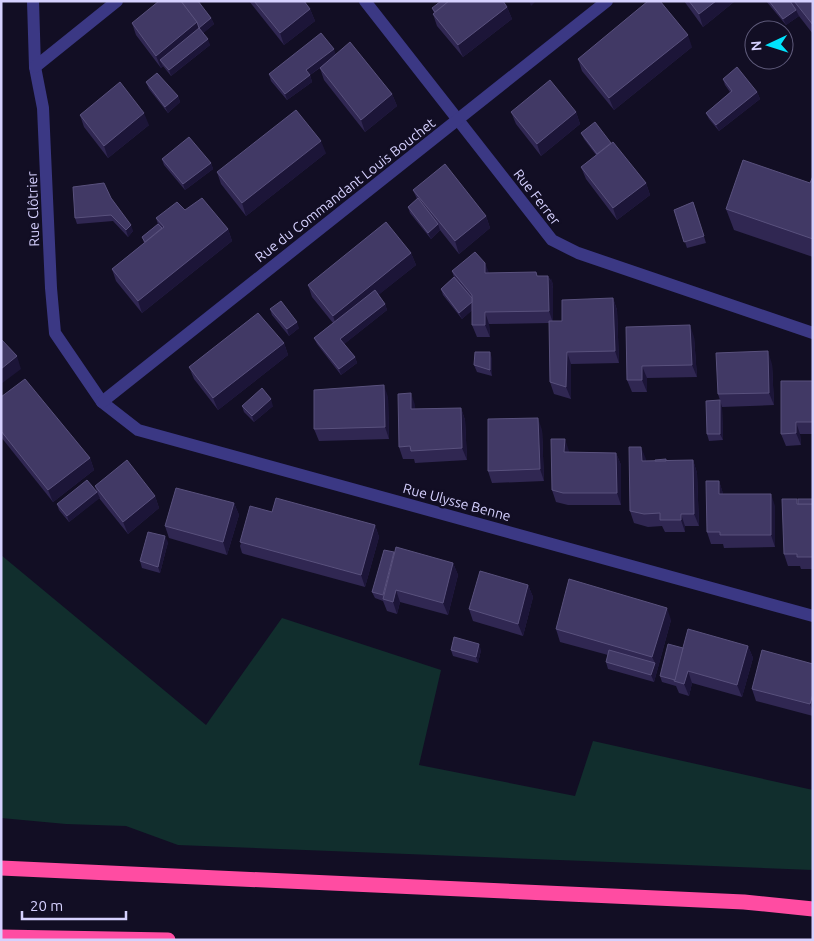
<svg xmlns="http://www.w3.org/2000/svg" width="814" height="941" font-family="Ubuntu,sans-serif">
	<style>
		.green { fill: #112e2d }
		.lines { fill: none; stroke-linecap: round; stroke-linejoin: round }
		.minor { stroke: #3b3884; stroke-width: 12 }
		.highway { stroke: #ff4ca2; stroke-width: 15 }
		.wall { fill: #302752 }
		.shaded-wall { fill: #1c1538 }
		.building { fill: #413965; stroke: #59517d }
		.labels { text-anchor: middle; stroke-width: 5; stroke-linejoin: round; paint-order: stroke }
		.street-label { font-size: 14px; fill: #d6d1ff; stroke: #120e24 }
	</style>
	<rect width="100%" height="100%" fill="#120e24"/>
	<!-- green -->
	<polygon class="green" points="1,555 206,725 282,618 441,670 419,765 575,796 593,741 813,790 813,870 178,845 126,826 66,824 1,818"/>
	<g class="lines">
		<!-- minor -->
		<g class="minor">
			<polyline points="33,1 35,67 43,108 51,288 55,333 102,402 138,430 813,616"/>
			<polyline points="365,1 552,240 578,253 813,333"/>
			<polyline points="35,67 117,1"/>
			<polyline points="102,402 607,1"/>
		</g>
		<!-- highway -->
		<g class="highway">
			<polyline points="1,868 744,902 813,909"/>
			<polyline points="1,937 168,940"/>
		</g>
	</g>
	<!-- wall -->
	<g class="wall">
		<polygon points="249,1 304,1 310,9 315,21 284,45"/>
		<polygon points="684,1 735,1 703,27"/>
		<polygon points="766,1 813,1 813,34 799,16 786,25"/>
		<polygon points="507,7 512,19 463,57 437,26 433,14 434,13 432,8"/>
		<polygon points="211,18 214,24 203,33 210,45 171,76 163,66 161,68 136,35 132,23"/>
		<polygon points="692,47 614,110 582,71 578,59"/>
		<polygon points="336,54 392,94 397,106 365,132 324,80 320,68 310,75 312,82 287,100 271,81 269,74"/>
		<polygon points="723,79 757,92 760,99 719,131 709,119 706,113 730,92 725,85"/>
		<polygon points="146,82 178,96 180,102 168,113 149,89"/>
		<polygon points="511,112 576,112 580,124 541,156 516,124"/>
		<polygon points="80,115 149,125 108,158 84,127"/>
		<polygon points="581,133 611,143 646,183 650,195 617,220 586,179 581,167 596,155 584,139"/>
		<polygon points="326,153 246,216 221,184 217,172"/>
		<polygon points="162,159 211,163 213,169 185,190 164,165"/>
		<polygon points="813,176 813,257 734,230 726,209 810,183"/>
		<polygon points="413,190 486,216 490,228 459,254 440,230 431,239 410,213 408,207 417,199"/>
		<polygon points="111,198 133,231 128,237 113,221 77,224 75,218"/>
		<polygon points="693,202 706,243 687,248 674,210"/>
		<polygon points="185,210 228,229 232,241 142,313 116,281 112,269 144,243 142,237 158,224 156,218"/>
		<polygon points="411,253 416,265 378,295 385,304 387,310 344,344 355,357 357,363 341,375 317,344 314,338 333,323 312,297 308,285"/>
		<polygon points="452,271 538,276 548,276 553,284 553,321 562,321 613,298 617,310 619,363 571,364 571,399 554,394 550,382 549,323 489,324 490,337 477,337 472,325 472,310 462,319 443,295 441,289 454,277"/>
		<polygon points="270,309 299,328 289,336 272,315"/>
		<polygon points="626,327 694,337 697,377 647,378 647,392 632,392 627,380"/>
		<polygon points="284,343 288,355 218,410 194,379 189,367"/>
		<polygon points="492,358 492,376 477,372 474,365"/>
		<polygon points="772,364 774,405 722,407 723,440 709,441 707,434 720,400 718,394"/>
		<polygon points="813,381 813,434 800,434 801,445 786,446 781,434"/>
		<polygon points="1,397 90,458 94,470 53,502 1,437"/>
		<polygon points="388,397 389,439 319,441 314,429"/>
		<polygon points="415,405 415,409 461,408 465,420 467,460 415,463 414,459 403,459 399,447"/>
		<polygon points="242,406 273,406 254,422 244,412"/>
		<polygon points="542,430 544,481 492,483 488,471"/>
		<polygon points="569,451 569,452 616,453 621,465 621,505 568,505 556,502 552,490"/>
		<polygon points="646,459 646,461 655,461 666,459 666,461 693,460 697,473 699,526 685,526 685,532 665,532 662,526 648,527 634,523 630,511"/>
		<polygon points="719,481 723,494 775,506 775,547 724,548 723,544 711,544 707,532"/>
		<polygon points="95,486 155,496 159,508 128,534 99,498 69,522 59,510 57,504 97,492"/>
		<polygon points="813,499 813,569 801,569 800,566 788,566 784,554 798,504"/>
		<polygon points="234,503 239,515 227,555 169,538 165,526"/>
		<polygon points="272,512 375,525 379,537 365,587 244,554 242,553 240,546 241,543 240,542"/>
		<polygon points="168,542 160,573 142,568 140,561"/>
		<polygon points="394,552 453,563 458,575 448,615 400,602 397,614 387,611 383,601 375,598 372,592"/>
		<polygon points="528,585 533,597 523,636 473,621 469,609"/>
		<polygon points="671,620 654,682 608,669 606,662 608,655 560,642 556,629"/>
		<polygon points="748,646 753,658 742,697 692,683 689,696 679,693 676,686 662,682 660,676 683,648"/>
		<polygon points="451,650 481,650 478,663 453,656"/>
		<polygon points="813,664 813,716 756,701 752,689"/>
	</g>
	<!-- shaded-wall -->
	<g class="shaded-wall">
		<polygon points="529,1 536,1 531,6"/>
		<polygon points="716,1 735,1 703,27 699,14"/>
		<polygon points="507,7 512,19 463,57 458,45"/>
		<polygon points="310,9 315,21 284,45 280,33"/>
		<polygon points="796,10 799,16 786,25 783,19"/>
		<polygon points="211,18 214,24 202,34 160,60 163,66 161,68 156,56 197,22"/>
		<polygon points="688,35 692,47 614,110 609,98"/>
		<polygon points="208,39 210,45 171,76 169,70"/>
		<polygon points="334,49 336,55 310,75 312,82 287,100 285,94 306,70"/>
		<polygon points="757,92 760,99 719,131 716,125"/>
		<polygon points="392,94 397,106 365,132 361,120"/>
		<polygon points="178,96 180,102 168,113 165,107"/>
		<polygon points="576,112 580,124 541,156 537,144"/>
		<polygon points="144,113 149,125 108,158 104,146"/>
		<polygon points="321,141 326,153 246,216 242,203"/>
		<polygon points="211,163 213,169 185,190 183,184"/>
		<polygon points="646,183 650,195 617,220 613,208"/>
		<polygon points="486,216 490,228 459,254 455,241"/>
		<polygon points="438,224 440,230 431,239 428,233"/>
		<polygon points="131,225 133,231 128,237 126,230"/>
		<polygon points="228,229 232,241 142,313 138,301"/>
		<polygon points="411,253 416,265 337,328 333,316"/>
		<polygon points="485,263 490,275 485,273"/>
		<polygon points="548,276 553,288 553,323 549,311"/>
		<polygon points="551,278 553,284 553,288 550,282"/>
		<polygon points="613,298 617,310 619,363 615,351"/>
		<polygon points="474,300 476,307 462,319 459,313"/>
		<polygon points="385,304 387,310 343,345 340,339"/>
		<polygon points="485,312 489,324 490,337 485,325"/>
		<polygon points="297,322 299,328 289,336 287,329"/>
		<polygon points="690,325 694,337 697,377 692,365"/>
		<polygon points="284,343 288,355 218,410 213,398"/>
		<polygon points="768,351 772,364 774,405 769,393"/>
		<polygon points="490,352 492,358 492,376 490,370"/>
		<polygon points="567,352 571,364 571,399 566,387"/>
		<polygon points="17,356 21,369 1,384 1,369"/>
		<polygon points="355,357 357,363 341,375 339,369"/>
		<polygon points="642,366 647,378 647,392 642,380"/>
		<polygon points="384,385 388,397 389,439 385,427"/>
		<polygon points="411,393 415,405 416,422 411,409"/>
		<polygon points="271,399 273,406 254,422 252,416"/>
		<polygon points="720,400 722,407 723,440 720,434"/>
		<polygon points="461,408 465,420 467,460 462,448"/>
		<polygon points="538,418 542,430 544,481 540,469"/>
		<polygon points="796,422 800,434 801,445 796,433"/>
		<polygon points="565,439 569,451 569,464 564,452"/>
		<polygon points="641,447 646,459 646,474 642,461"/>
		<polygon points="616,453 621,465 621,505 617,493"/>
		<polygon points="90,458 94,470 53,502 48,490"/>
		<polygon points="693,460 697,473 699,526 694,514"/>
		<polygon points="719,481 723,493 724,506 719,494"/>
		<polygon points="97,492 100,498 69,522 67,516"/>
		<polygon points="771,494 775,506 775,547 771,535"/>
		<polygon points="155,496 159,508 128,534 123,522"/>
		<polygon points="234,503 239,515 227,555 223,542"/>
		<polygon points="681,514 685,526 685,532 681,520"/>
		<polygon points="375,525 379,537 365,587 361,575"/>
		<polygon points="165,536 168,542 160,573 158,567"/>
		<polygon points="453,563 458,575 448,615 443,603"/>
		<polygon points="528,585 533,597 523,636 518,624"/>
		<polygon points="396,590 400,602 397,614 393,602"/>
		<polygon points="667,608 671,620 654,682 651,675 655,663 652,657"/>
		<polygon points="479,644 481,650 478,663 476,657"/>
		<polygon points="748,646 753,658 742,697 737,685"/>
		<polygon points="688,671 692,683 689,696 684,684"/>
		<polygon points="813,694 813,712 810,704"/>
	</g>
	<!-- building -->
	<g class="building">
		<polygon points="159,1 181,1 197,22 156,56 132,23"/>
		<polygon points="181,1 198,1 211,18 199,28 197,22"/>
		<polygon points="254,1 304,1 310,9 280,33"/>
		<polygon points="441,1 449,1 435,12 432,8"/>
		<polygon points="449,1 503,1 507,7 458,45 433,14"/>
		<polygon points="648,1 660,1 688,35 609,98 578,59"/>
		<polygon points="689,1 716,1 699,14"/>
		<polygon points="769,1 790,1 796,10 783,19"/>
		<polygon points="794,1 813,1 813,25"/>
		<polygon points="199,28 208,39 169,70 160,60"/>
		<polygon points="321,33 334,49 306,70 310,75 285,94 269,74"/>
		<polygon points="350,42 392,94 361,120 320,68"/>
		<polygon points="737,67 757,92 716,125 706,113 732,91 723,79"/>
		<polygon points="157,73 178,96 165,107 146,82"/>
		<polygon points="550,80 576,112 537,144 511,112"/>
		<polygon points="120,82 144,113 104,146 80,115"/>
		<polygon points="296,110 321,141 242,203 217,172"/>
		<polygon points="595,122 611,143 597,154 581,133"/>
		<polygon points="189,137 211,163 183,184 162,159"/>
		<polygon points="613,142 646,183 613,208 581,167"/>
		<polygon points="743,160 810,183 813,176 813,239 726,209"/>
		<polygon points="445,164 486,216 455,241 413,190"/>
		<polygon points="104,183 111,198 131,225 126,230 111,215 75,218 73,187"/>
		<polygon points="202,198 228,229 138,301 112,269 164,227 156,218 177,202 185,210"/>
		<polygon points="418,198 438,224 428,233 408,207"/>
		<polygon points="693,202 704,236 684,242 674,210"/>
		<polygon points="386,222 411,253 333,316 308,285"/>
		<polygon points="158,224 162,228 145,242 142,237"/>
		<polygon points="475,252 485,263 485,273 536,272 537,276 548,276 549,311 485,312 485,325 472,325 472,295 452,271"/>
		<polygon points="454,277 472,298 472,302 459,313 441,289"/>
		<polygon points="375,290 385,304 340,339 355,357 339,369 314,338"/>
		<polygon points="613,298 615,351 567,352 566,387 550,382 549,321 562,321 562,300"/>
		<polygon points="281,301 297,322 287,329 270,309"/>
		<polygon points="258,313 284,343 213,398 189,367"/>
		<polygon points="690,325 692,365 642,366 642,380 627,380 626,327"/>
		<polygon points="1,339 17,356 1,369"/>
		<polygon points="768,351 769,393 718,394 716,353"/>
		<polygon points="475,352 490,352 490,370 474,365"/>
		<polygon points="25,379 90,458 48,490 1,431 1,397"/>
		<polygon points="781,381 813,381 813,422 796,422 796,433 781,434"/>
		<polygon points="384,385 385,427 314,429 314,390"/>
		<polygon points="262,388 271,399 252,416 242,406"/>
		<polygon points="411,393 411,409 461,408 462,448 411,451 410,446 399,447 398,394"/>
		<polygon points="720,400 720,434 707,434 706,401"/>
		<polygon points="538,418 540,469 488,471 488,419"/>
		<polygon points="551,439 565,439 564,452 616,453 617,493 563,493 552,490"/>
		<polygon points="629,447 641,447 642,461 693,460 694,514 681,514 681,520 660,520 660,513 644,514 630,511"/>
		<polygon points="666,459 666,461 655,461 655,460"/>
		<polygon points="127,460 155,496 123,522 95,486"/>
		<polygon points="87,480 97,492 67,516 57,504"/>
		<polygon points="706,481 719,481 719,494 771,494 771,535 720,535 720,532 707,532"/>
		<polygon points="176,488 234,503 223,542 165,526"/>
		<polygon points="276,498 375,525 361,575 240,542 250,506 272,512"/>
		<polygon points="782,499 797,499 797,504 813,504 813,557 797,557 797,554 784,554"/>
		<rect x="798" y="499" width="15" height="5"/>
		<polygon points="148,532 165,536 158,567 140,561"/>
		<polygon points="396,547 453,563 443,603 396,590 393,602 383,599"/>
		<polygon points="384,550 394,552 383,595 372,592"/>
		<polygon points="480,571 528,585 518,624 469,609"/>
		<polygon points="569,579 667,608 652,657 556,629"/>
		<polygon points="688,629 748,646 737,685 688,671 684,684 674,681"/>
		<polygon points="454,637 479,644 476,657 451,650"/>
		<polygon points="668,644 683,648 675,680 660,676"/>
		<polygon points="609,650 655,663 651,675 606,662"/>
		<polygon points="762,650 813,664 813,694 810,704 752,689"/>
	</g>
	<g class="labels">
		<!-- street labels -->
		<g class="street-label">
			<text transform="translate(345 190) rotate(-38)" y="5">Rue du Commandant Louis Bouchet</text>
			<text transform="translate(537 197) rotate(52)" y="5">Rue Ferrer</text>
			<text transform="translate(33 209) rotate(-92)" y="5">Rue Clôtrier</text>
			<text transform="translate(457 502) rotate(15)" y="5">Rue Ulysse Benne</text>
		</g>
	</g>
	<!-- border -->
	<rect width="814" height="941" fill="none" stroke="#d6d1ff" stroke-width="5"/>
	<!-- north arrow -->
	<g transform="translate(769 45) rotate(266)"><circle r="24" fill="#120e24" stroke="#605c7c"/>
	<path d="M0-4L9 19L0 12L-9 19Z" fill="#00e3fc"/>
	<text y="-8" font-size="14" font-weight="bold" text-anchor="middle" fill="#d6d1ff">N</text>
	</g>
	<!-- scale -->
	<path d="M22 911v8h104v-8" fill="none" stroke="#d6d1ff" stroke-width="2.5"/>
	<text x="30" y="911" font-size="15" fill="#d6d1ff" stroke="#120e24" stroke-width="4" paint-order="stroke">20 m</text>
</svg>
